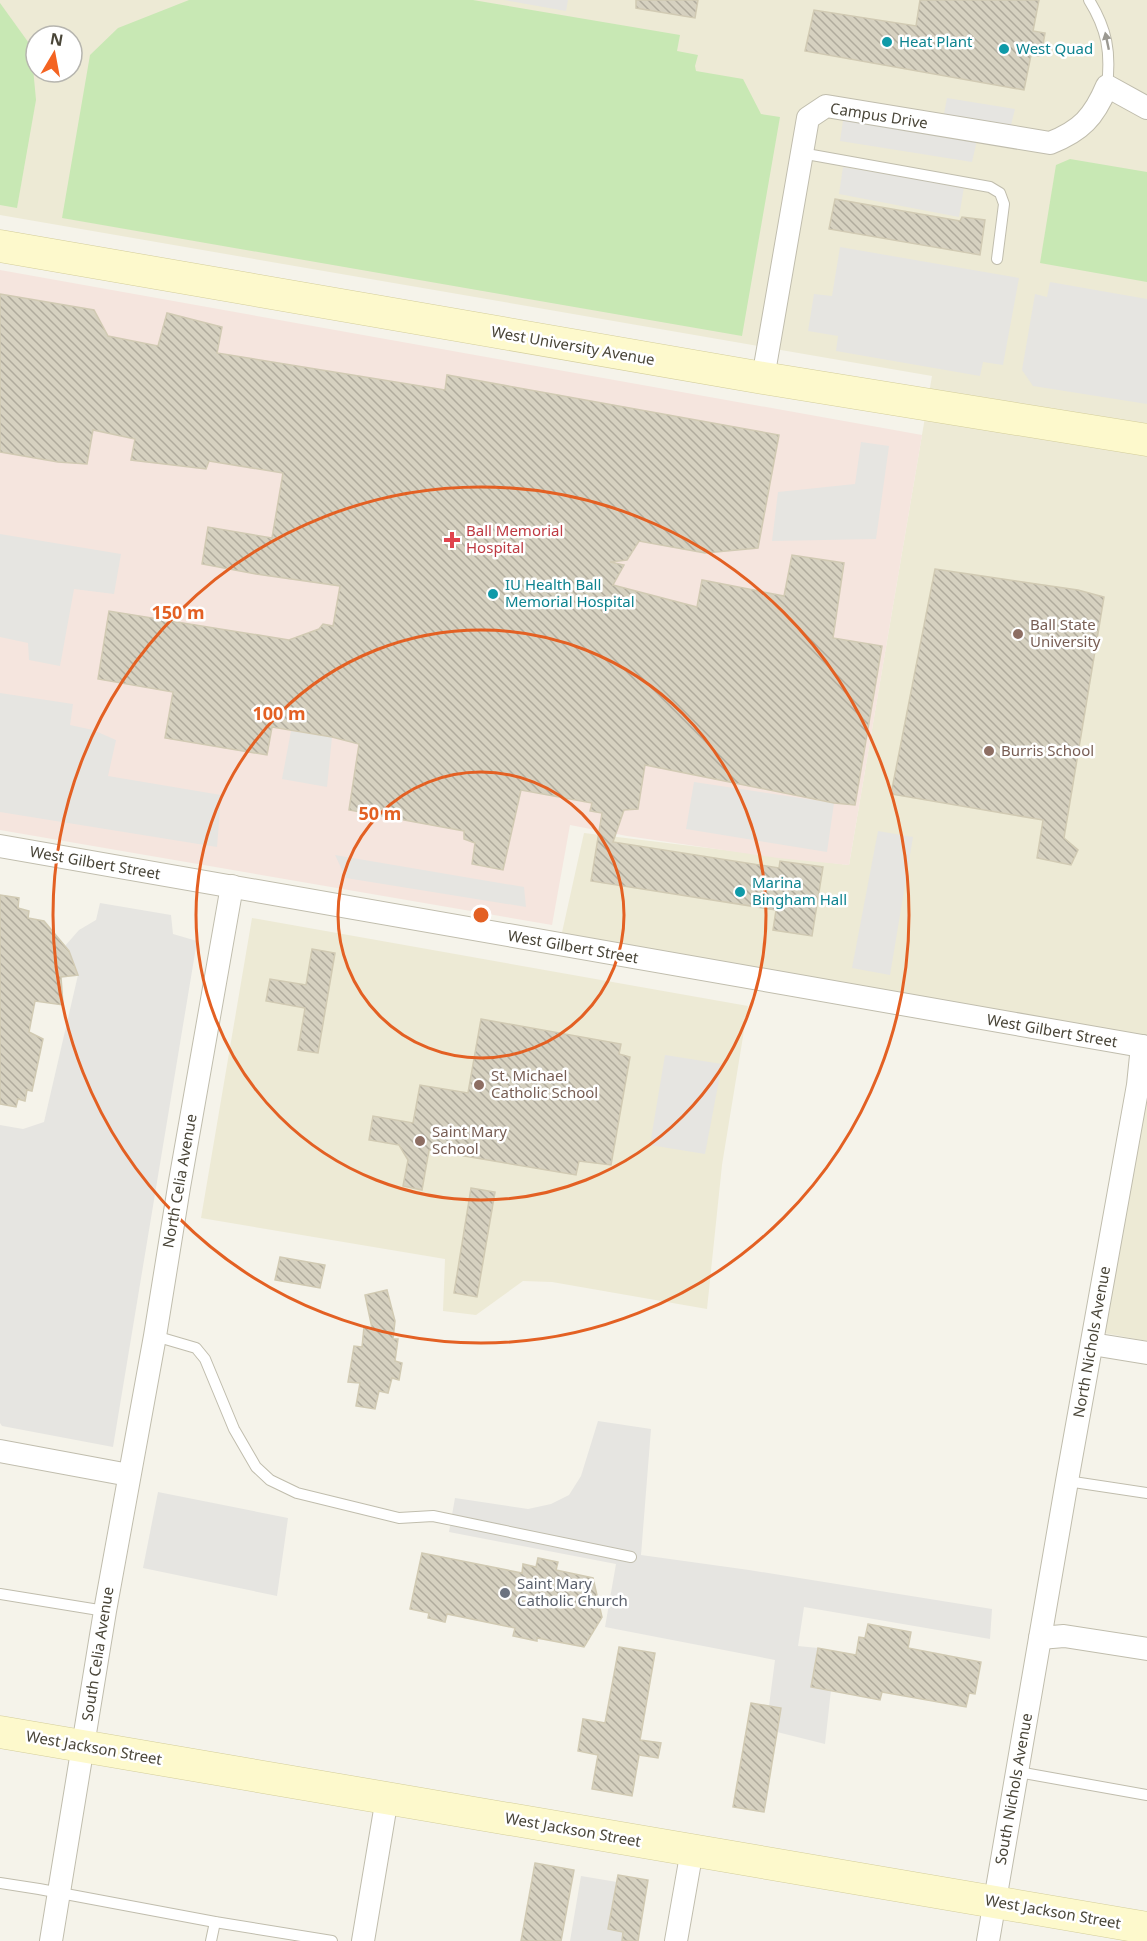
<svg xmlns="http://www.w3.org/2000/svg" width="1147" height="1941" font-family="'Noto Sans',sans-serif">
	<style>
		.education { fill: #edead5; fill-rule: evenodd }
		.medical { fill: #f5e5de }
		.green { fill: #c8e8b4 }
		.parking { fill: #e6e5e1 }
		.building { fill: url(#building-back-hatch); stroke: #d1cab3; stroke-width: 1.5 }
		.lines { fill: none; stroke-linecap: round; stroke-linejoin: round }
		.lane-casing { stroke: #c0bdad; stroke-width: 12 }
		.street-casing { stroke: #c0bdad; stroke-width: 24 }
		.secondary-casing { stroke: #d3cd9b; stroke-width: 33 }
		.lane { stroke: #fff; stroke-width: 10 }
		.street { stroke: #fff; stroke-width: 22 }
		.secondary { stroke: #fdf9cc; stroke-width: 32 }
		.oneway { fill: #9b9992 }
		.ring { fill: none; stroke: #e36023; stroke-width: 3 }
		.culture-dot { fill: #0f9aa8; stroke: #fff; stroke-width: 2 }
		.health-dot { fill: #e0444e; stroke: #fff; stroke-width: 2 }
		.education-dot { fill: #8d6e63; stroke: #fff; stroke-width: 2 }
		.worship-dot { fill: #6b7280; stroke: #fff; stroke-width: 2 }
		.labels { text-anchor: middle; stroke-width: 5; stroke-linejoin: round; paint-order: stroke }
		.culture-label { font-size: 15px; fill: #0d838f; stroke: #fff; text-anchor: start }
		.street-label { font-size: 15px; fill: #494538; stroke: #fff }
		.health-label { font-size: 15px; fill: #be3a42; stroke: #fff; text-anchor: start }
		.education-label { font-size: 15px; fill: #785e54; stroke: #fff; text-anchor: start }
		.worship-label { font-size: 15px; fill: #5b616d; stroke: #fff; text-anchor: start }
		.centre { fill: #e36023; stroke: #fff; stroke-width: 3 }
		.ring-label { font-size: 18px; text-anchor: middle; font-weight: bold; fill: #e36023; stroke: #fff; stroke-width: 5; stroke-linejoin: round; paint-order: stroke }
	</style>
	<defs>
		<pattern id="building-back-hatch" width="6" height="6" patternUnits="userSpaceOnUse" patternTransform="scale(1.5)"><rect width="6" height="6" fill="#d6d1c0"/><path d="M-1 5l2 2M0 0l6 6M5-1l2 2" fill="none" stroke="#b0ab9d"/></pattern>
	</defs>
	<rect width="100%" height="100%" fill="#f5f3ea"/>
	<!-- education -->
	<g class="education">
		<path d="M0,0H1147V1040L561,937L584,833L849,865L932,376L0,215ZM36,36H72V72H36Z"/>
		<polygon points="252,918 748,1006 722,1165 707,1309 552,1282 523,1281 476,1315 443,1311 445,1259 201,1218"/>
		<polygon points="1147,1094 1147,1341 1104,1333"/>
	</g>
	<!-- medical -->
	<polygon class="medical" points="0,270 922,435 849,865 778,858 627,836 570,825 552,925 0,830"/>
	<!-- green -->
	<g class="green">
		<polygon points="189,0 473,0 680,35 677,51 698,55 695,66 696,71 743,79 761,114 780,117 742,336 62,218 90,55 118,28"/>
		<polygon points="0,3 31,46 36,100 17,208 0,205"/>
		<polygon points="1070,159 1147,172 1147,282 1040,263 1056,165"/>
	</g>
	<!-- parking -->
	<g class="parking">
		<polygon points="504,0 568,0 566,11"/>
		<polygon points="947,98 1015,109 1009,133 980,127 972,162 840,141 844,114 941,130"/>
		<polygon points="843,167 964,187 959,217 839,194"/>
		<polygon points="840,247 1019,278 1003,365 983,362 980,376 836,351 838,336 808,331 814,294 832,296"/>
		<polygon points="1050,282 1147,299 1147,404 1033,386 1022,370 1035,294 1047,297"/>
		<polygon points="861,442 889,446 876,539 772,541 778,492 855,484"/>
		<polygon points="0,534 121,554 114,594 74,589 60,666 29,660 28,643 0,637"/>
		<polygon points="0,693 73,704 70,725 93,730 116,740 108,776 221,795 217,847 0,812"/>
		<polygon points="291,731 332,737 327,787 282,779"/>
		<polygon points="694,782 834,803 827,852 686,829"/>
		<polygon points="878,831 913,837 890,975 852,968"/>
		<polygon points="335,855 524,887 526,907 346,878"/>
		<polygon points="100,903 171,915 173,934 197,941 113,1447 2,1426 0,1423 0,1125 23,1129 44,1122 78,975 65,946 79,930 96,920"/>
		<polygon points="665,1055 722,1064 705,1154 650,1145"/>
		<polygon points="598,1421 651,1429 641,1555 749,1570 992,1609 990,1639 804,1607 798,1646 818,1648 811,1686 831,1690 825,1744 777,1732 781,1708 769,1706 775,1660 605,1627 616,1564 449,1532 455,1498 528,1509 551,1504 569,1495 581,1476"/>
		<polygon points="158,1492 288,1518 277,1596 143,1568"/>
		<polygon points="581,1876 617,1882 609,1929 623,1932 622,1941 570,1941"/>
	</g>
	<!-- building -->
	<g class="building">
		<polygon points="636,0 698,0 695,18 636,8"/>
		<polygon points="920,0 1039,0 1033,31 1045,33 1041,56 1031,55 1024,90 805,51 814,10 916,26"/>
		<polygon points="835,199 960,221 962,217 985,220 980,255 829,229"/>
		<polygon points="0,294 94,310 108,336 158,346 167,313 222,327 217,353 445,390 447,375 779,435 758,548 705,553 639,541 627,560 610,562 624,565 613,585 697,607 702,580 784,596 792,555 844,563 833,638 882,646 855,805 834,803 645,765 638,809 624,810 613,842 779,868 780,861 823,867 812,936 773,930 776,910 591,881 602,813 590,811 592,803 521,790 503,870 472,864 475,843 464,839 464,831 349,810 359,744 332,737 272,727 267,755 165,738 173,692 98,679 109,611 289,640 319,629 323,624 333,626 340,586 256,574 202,564 208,527 272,538 283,473 209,461 206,469 131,460 135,439 93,430 87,464 58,462 0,452"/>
		<polygon points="935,569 1078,590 1104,597 1064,838 1078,850 1071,865 1037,858 1043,820 891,794"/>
		<polygon points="0,895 19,898 18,908 29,911 28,918 44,921 69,951 78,975 61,977 63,1005 35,1001 29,1032 43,1039 32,1091 27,1090 25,1101 18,1099 16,1107 0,1104"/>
		<polygon points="312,949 335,953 318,1053 298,1050 305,1008 266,1001 270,979 306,985"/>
		<polygon points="481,1019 621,1044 619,1054 630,1057 611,1165 579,1161 576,1175 429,1150 422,1190 403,1186 408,1160 399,1145 369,1140 373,1116 413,1123 420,1085 468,1093"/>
		<polygon points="471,1188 495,1192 477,1297 454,1293"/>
		<polygon points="280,1257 325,1265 320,1288 275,1280"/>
		<polygon points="387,1290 395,1321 393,1339 398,1339 395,1361 402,1363 399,1380 392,1378 388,1393 379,1391 375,1409 356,1406 360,1383 348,1382 354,1346 362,1347 364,1327 372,1328 365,1295"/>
		<polygon points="422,1553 522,1573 523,1564 536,1567 538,1558 558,1562 556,1570 593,1578 602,1617 584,1647 537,1638 537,1641 513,1636 515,1628 447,1614 445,1622 428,1618 429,1613 410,1609"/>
		<polygon points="868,1624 911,1632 908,1648 981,1662 975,1694 969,1693 966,1707 882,1692 880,1700 811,1687 818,1648 856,1655 859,1637 865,1638"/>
		<polygon points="619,1647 655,1653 640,1740 661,1743 658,1758 639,1755 632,1796 592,1789 598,1755 578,1751 583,1719 605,1723"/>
		<polygon points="751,1703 781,1708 764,1812 733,1807"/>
		<polygon points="535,1863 574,1870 561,1941 521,1941"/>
		<polygon points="618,1875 648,1880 638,1941 622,1941 623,1932 608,1929"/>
	</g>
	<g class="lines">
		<defs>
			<g id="lane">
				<path d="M1089,0C1107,29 1111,52 1107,86"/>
				<polyline points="801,153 990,187 1000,193 1004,204 997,259"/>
				<polyline points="155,1336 196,1348 205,1359 234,1429 256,1467 270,1480 297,1493 399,1518 433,1516 631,1557"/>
				<polyline points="1067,1481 1147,1493"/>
				<polyline points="0,1594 105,1611"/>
				<polyline points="1018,1772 1147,1795"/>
				<polyline points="0,1883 39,1889 215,1922 332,1941"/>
				<polyline points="211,1941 215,1922"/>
			</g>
			<g id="street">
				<path d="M763,378L808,118L826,106L1050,143C1081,131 1094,117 1107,86L1147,108"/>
				<polyline points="0,846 1147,1047"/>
				<polyline points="1092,1344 1147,1353"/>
				<polyline points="0,1451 129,1475"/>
				<polyline points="1040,1638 1064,1636 1147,1649"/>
				<polyline points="51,1941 105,1611 155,1336 179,1187 232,886"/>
				<polyline points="363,1941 387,1798"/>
				<polyline points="676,1941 692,1850"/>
				<polyline points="988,1941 1067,1481 1138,1085 1142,1046"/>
			</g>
			<g id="secondary">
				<polyline points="0,246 763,378 1147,440"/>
				<polyline points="0,1732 1147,1928"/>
			</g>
		</defs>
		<!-- lane casing -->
		<use href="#lane" class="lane-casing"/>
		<!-- street casing -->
		<use href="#street" class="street-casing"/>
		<!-- secondary casing -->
		<use href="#secondary" class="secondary-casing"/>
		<!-- lane -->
		<use href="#lane" class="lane"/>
		<!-- street -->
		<use href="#street" class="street"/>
		<!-- secondary -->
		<use href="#secondary" class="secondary"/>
	</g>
	<!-- one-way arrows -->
	<defs><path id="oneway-solid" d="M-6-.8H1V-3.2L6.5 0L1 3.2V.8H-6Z" transform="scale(1.5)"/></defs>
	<use class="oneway" href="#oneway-solid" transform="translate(1107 41) rotate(-102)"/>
	<!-- distance rings -->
	<g class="ring">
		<circle cx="481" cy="915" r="143"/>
		<circle cx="481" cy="915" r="285"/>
		<circle cx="481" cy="915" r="428"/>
	</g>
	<!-- markers -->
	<g class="culture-dot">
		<circle cx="887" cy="42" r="6"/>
		<circle cx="1004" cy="49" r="6"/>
		<circle cx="493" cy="594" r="6"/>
		<circle cx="740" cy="892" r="6"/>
	</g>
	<path class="health-dot" d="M449 531h6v6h6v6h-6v6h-6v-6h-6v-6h6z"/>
	<g class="education-dot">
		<circle cx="1018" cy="634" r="6"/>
		<circle cx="989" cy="751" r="6"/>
		<circle cx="479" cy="1085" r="6"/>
		<circle cx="420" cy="1141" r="6"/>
	</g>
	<circle class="worship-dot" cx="505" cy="1593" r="6"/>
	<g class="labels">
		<!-- culture labels -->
		<g class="culture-label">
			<text x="899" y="47">Heat Plant</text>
			<text x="1016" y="54">West Quad</text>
			<text x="505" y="590">IU Health Ball<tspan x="505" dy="17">Memorial Hospital</tspan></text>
			<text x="752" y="888">Marina<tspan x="752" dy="17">Bingham Hall</tspan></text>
		</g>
		<!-- street labels -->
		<g class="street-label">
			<text transform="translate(879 116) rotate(9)" y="5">Campus Drive</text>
			<text transform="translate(573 346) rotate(10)" y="5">West University Avenue</text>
			<text transform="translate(95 863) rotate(10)" y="5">West Gilbert Street</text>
			<text transform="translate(573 947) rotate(10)" y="5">West Gilbert Street</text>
			<text transform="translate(1052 1031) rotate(10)" y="5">West Gilbert Street</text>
			<text transform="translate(180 1181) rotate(-80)" y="5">North Celia Avenue</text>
			<text transform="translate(1092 1342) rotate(-80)" y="5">North Nichols Avenue</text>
			<text transform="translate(98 1654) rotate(-81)" y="5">South Celia Avenue</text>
			<text transform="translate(94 1748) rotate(10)" y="5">West Jackson Street</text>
			<text transform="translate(1014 1789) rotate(-80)" y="5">South Nichols Avenue</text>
			<text transform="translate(573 1830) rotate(10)" y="5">West Jackson Street</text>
			<text transform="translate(1053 1912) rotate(10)" y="5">West Jackson Street</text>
		</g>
		<!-- health labels -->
		<g class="health-label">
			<text x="466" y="536">Ball Memorial<tspan x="466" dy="17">Hospital</tspan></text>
		</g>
		<!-- education labels -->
		<g class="education-label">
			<text x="1030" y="630">Ball State<tspan x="1030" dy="17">University</tspan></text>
			<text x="1001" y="756">Burris School</text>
			<text x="491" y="1081">St. Michael<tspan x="491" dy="17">Catholic School</tspan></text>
			<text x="432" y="1137">Saint Mary<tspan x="432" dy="17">School</tspan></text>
		</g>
		<!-- worship labels -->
		<g class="worship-label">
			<text x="517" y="1589">Saint Mary<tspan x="517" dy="17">Catholic Church</tspan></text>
		</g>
	</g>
	<circle cx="481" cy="915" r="9" class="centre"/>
	<g class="ring-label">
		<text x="178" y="619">150 m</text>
		<text x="279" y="720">100 m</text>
		<text x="380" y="820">50 m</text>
	</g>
	<!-- north arrow -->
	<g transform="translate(54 54) rotate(10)"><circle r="28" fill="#ffffff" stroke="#b6b5af" stroke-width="1.5"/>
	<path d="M0-4.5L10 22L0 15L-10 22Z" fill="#f46321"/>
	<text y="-9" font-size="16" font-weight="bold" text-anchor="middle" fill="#494538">N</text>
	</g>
</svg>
